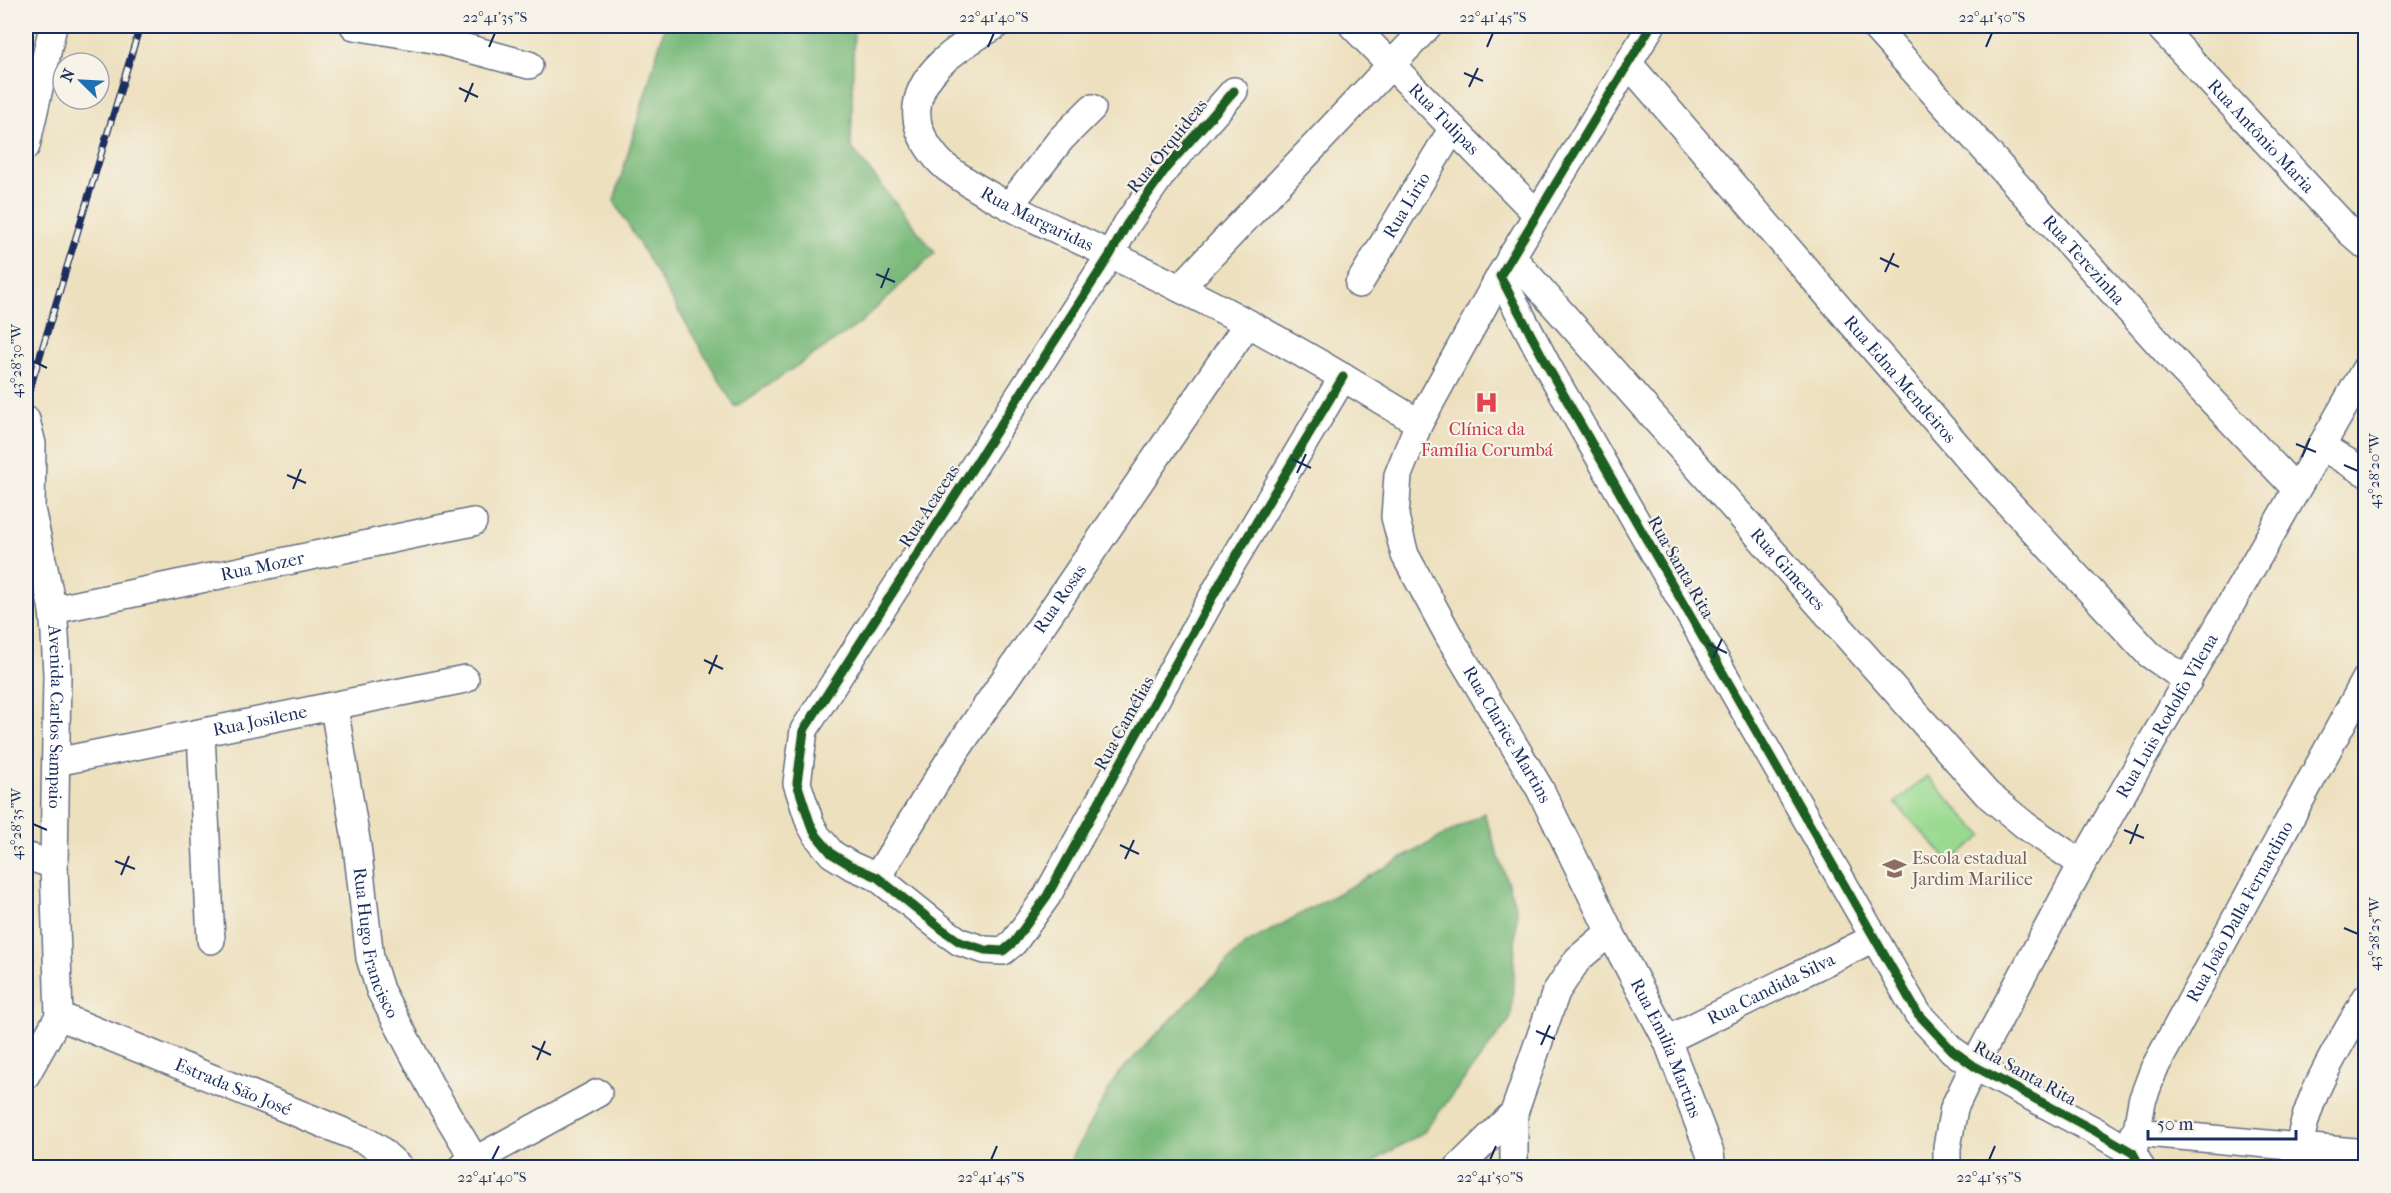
<svg xmlns="http://www.w3.org/2000/svg" width="2391" height="1193" font-family="'IM FELL French Canon',serif">
	<style>
		.green { fill: #99da90; stroke: #5a8477; stroke-width: 1.5 }
		.forest { fill: #7aba7a; stroke: #4a746c; stroke-width: 1.5 }
		.lines { fill: none; stroke-linecap: round; stroke-linejoin: round }
		.minor-casing { stroke: #646d80; stroke-width: 30 }
		.minor { stroke: #fff; stroke-width: 27 }
		.rail-casing { stroke: #1b2f5e; stroke-width: 7 }
		.rail { stroke: #f7f3e8; stroke-width: 4.5; stroke-dasharray: 14; stroke-linecap: butt }
		.cycleway-casing { stroke: #f7f3e8; stroke-width: 13 }
		.cycleway { stroke: #1b5e20; stroke-width: 9 }
		.ticks { fill: none; stroke: #1b2f5e; stroke-width: 2 }
		.labels { text-anchor: middle; stroke-width: 4.5; stroke-linejoin: round; paint-order: stroke }
		.street-label { font-size: 18px; fill: #1b2f5e; stroke: #f7f3e8 }
		.health-label { font-size: 18px; fill: #be3a42; stroke: #f7f3e8 }
		.education-label { font-size: 18px; fill: #785e54; stroke: #f7f3e8; text-anchor: start }
		.neatline { fill: none; stroke: #1b2f5e; stroke-width: 2 }
		.ticks-label { font-size: 15px; text-anchor: middle; fill: #1b2f5e }
	</style>
	<rect width="100%" height="100%" fill="#f7f3e8"/>
	<filter id="ink" filterUnits="userSpaceOnUse"><feTurbulence type="fractalNoise" baseFrequency=".0167" numOctaves="2"/><feDisplacementMap in="SourceGraphic" scale="12" xChannelSelector="R" yChannelSelector="G"/><feConvolveMatrix kernelMatrix="1 2 1 2 8 2 1 2 1" color-interpolation-filters="sRGB"/></filter>
	<filter id="wash" filterUnits="userSpaceOnUse"><feTurbulence type="fractalNoise" baseFrequency=".008" numOctaves="4" result="noise"/><feDisplacementMap in="SourceGraphic" scale="24" xChannelSelector="R" yChannelSelector="G"/><feGaussianBlur stdDeviation="1.35" result="paint"/><feColorMatrix in="noise" values="0 0 0 0 0 0 0 0 0 0 0 0 0 0 0 0 0 1.4 0 .05"/><feComposite in="paint" operator="in"/></filter>
	<g filter="url(#wash)">
		<rect width="100%" height="100%" fill="#ede0be"/>
		<!-- green -->
		<polygon class="green" points="1927,776 1983,836 1950,862 1895,803"/>
		<!-- forest -->
		<g class="forest">
			<polygon points="665,26 854,26 851,147 935,253 858,325 735,407 614,201"/>
			<polygon points="1484,813 1517,911 1511,1018 1424,1132 1364,1167 1067,1167 1117,1075 1244,945"/>
		</g>
	</g>
	<g filter="url(#ink)">
		<g class="lines">
			<defs>
				<g id="minor">
					<polyline points="354,26 433,39 529,65"/>
					<path id="s1" d="M995,26C963,44 912,74 917,118C918,135 934,158 947,168C981,193 1020,212 1058,230C1098,249 1138,267 1177,287C1260,327 1340,375 1419,423"/>
					<path id="s2" d="M1353,26L1536,213"/>
					<polyline points="1651,26 1500,276 1549,369 1918,1014 1952,1050 1974,1066 2097,1132 2133,1153 2141,1168"/>
					<path id="s3" d="M1874,26L2180,367L2296,489"/>
					<path id="s4" d="M2159,26L2350,232L2366,246"/>
					<path id="s5" d="M1628,63L1986,479L2149,654L2188,681"/>
					<polyline points="1234,91 1167,167 1127,224 1110,255 804,730 797,783 810,823 817,836 832,854 850,865 877,877 943,930 960,942 985,950 1003,951 1014,942 1047,896 1223,578 1343,377"/>
					<polyline points="26,146 53,26"/>
					<polyline points="1009,206 1061,139 1092,108"/>
					<path id="s6" d="M1511,256L1987,794L2026,826L2082,864"/>
					<path id="s7" d="M1500,276L1419,423L1398,475L1395,517L1405,555L1449,636L1540,789L1610,932L1667,1040L1710,1153L1712,1168"/>
					<path id="s8" d="M1359,284L1453,128"/>
					<polyline points="1180,288 1428,26"/>
					<path id="s9" d="M26,420L32,444L31,509L53,610L55,634L57,674L54,865L59,1016L26,1075"/>
					<polyline points="2321,446 2366,473"/>
					<path id="s10" d="M53,610L473,522"/>
					<path id="s11" d="M334,707L357,846L370,958L380,990L432,1089L474,1159"/>
					<polyline points="201,734 211,940"/>
					<path id="s12" d="M56,762L465,679"/>
					<polyline points="26,856 54,865"/>
					<path id="s13" d="M877,877L949,761L1248,323"/>
					<path id="s14" d="M59,1016L366,1141L379,1149L400,1168"/>
					<path id="s15" d="M1667,1040L1874,938"/>
					<polyline points="1514,1113 1514,1168"/>
					<polyline points="2135,1132 2366,1153"/>
					<path id="s16" d="M2133,1153L2142,1101L2154,1069L2366,679"/>
					<polyline points="461,1168 598,1093"/>
					<polyline points="1458,1168 1514,1113 1556,992 1578,959 1610,932"/>
					<path id="s17" d="M1947,1168V1147L1954,1108L1974,1066L2082,864L2366,368"/>
					<path d="M2298,1168C2298,1105 2337,1051 2366,998"/>
				</g>
			</defs>
			<!-- minor casing -->
			<use href="#minor" class="minor-casing"/>
			<!-- minor -->
			<use href="#minor" class="minor"/>
			<defs>
				<polyline id="rail" points="26,402 140,26"/>
			</defs>
			<!-- rail casing -->
			<use href="#rail" class="rail-casing"/>
			<!-- rail -->
			<use href="#rail" class="rail"/>
			<defs>
				<g id="cycleway">
					<polyline points="1651,26 1500,276 1549,369 1918,1014 1952,1050 1974,1066 2097,1132 2133,1153 2141,1168"/>
					<polyline points="1234,91 1167,167 1127,224 1110,255 804,730 797,783 810,823 817,836 832,854 850,865 877,877 943,930 960,942 985,950 1003,951 1014,942 1047,896 1223,578 1343,377"/>
				</g>
			</defs>
			<!-- cycleway casing -->
			<use href="#cycleway" class="cycleway-casing"/>
			<!-- cycleway -->
			<use href="#cycleway" class="cycleway"/>
		</g>
	</g>
	<!-- ticks -->
	<path class="ticks" d="M489,47L495,33M988,47L994,33M1487,47L1493,33M1986,47L1992,33M1464,73L1483,81M1469,87L1478,68M459,88L478,97M465,102L473,83M1880,258L1899,267M1885,272L1894,253M876,274L895,282M881,288L889,268M33,361L47,368M2296,444L2316,452M2302,457L2310,438M1292,459L1311,468M2344,465L2358,471M1297,473L1306,454M287,475L306,483M293,489L301,469M1708,644L1727,653M1713,658L1722,639M704,660L723,669M709,674L717,655M33,824L47,830M2124,830L2144,838M2130,844L2138,824M1120,845L1139,854M1125,859L1134,840M115,861L135,869M121,875L129,856M2344,928L2358,934M1536,1031L1555,1039M1541,1045L1550,1025M532,1046L551,1055M537,1060L545,1041M492,1160L499,1146M991,1160L997,1146M1490,1160L1496,1146M1989,1160L1995,1146"/>
	<!-- icons -->
	<defs>
		<symbol id="hospital-bare" viewBox="-9 -9 18 18"><path d="M-5-5h3v3.5h4V-5h3V5h-3V1.5h-4V5h-3Z" fill="#e0444e" stroke="#f7f3e8" stroke-width="2.5" paint-order="stroke"/></symbol>
		<symbol id="school-bare" viewBox="-9 -9 18 18"><path d="M0-5L7-2L0 1L-7-2ZM-4 1L0 2.5L4 1V4Q0 6-4 4Z" fill="#8d6e63" stroke="#f7f3e8" stroke-width="2.5" paint-order="stroke"/></symbol>
	</defs>
	<g fill-rule="evenodd">
		<use href="#hospital-bare" x="1470" y="386" width="33" height="33"/>
		<use href="#school-bare" x="1878" y="852" width="33" height="33"/>
	</g>
	<g class="labels">
		<!-- street labels -->
		<g class="street-label">
			<text dy="6" stroke="none"><textPath href="#s2" startOffset="130">Rua Tulipas</textPath></text>
			<text dy="6" stroke="none"><textPath href="#s4" startOffset="150">Rua Antônio Maria</textPath></text>
			<text transform="translate(1167 146) rotate(-51)" y="6">Rua Orquideas</text>
			<text dy="6" stroke="none"><textPath href="#s8" startOffset="92">Rua Lirio</textPath></text>
			<text dy="6" stroke="none"><textPath href="#s1" startOffset="291">Rua Margaridas</textPath></text>
			<text dy="6" stroke="none"><textPath href="#s3" startOffset="314">Rua Terezinha</textPath></text>
			<text dy="6" stroke="none"><textPath href="#s5" startOffset="417">Rua Edna Mendeiros</textPath></text>
			<text transform="translate(929 506) rotate(-57)" y="6">Rua Acaceas</text>
			<text dy="6" stroke="none"><textPath href="#s10" startOffset="214">Rua Mozer</textPath></text>
			<text transform="translate(1681 567) rotate(60)" y="6">Rua Santa Rita</text>
			<text dy="6" stroke="none"><textPath href="#s6" startOffset="418">Rua Gimenes</textPath></text>
			<text dy="6" stroke="none"><textPath href="#s13" startOffset="333">Rua Rosas</textPath></text>
			<text dy="6" stroke="none"><textPath href="#s9" startOffset="300">Avenida Carlos Sampaio</textPath></text>
			<text dy="6" stroke="none"><textPath href="#s17" startOffset="507">Rua Luis Rodolfo Vilena</textPath></text>
			<text dy="6" stroke="none"><textPath href="#s12" startOffset="208">Rua Josilene</textPath></text>
			<text transform="translate(1124 723) rotate(-61)" y="6">Rua Camélias</text>
			<text dy="6" stroke="none"><textPath href="#s7" startOffset="512">Rua Clarice Martins</textPath></text>
			<text dy="6" stroke="none"><textPath href="#s16" startOffset="266">Rua João Dalla Fernardino</textPath></text>
			<text dy="6" stroke="none"><textPath href="#s11" startOffset="240">Rua Hugo Francisco</textPath></text>
			<text dy="6" stroke="none"><textPath href="#s15" startOffset="116">Rua Candida Silva</textPath></text>
			<text dy="6" stroke="none"><textPath href="#s7" startOffset="864">Rua Emilia Martins</textPath></text>
			<text transform="translate(2025 1073) rotate(29)" y="6">Rua Santa Rita</text>
			<text dy="6" stroke="none"><textPath href="#s14" startOffset="188">Estrada São José</textPath></text>
		</g>
		<!-- health labels -->
		<g class="health-label">
			<text x="1487" y="435">Clínica da<tspan x="1487" dy="21">Família Corumbá</tspan></text>
		</g>
		<!-- education labels -->
		<g class="education-label">
			<text x="1912" y="864">Escola estadual<tspan x="1912" dy="21">Jardim Marilice</tspan></text>
		</g>
	</g>
	<!-- margin -->
	<rect width="2391" height="1193" fill="none" stroke="#f7f3e8" stroke-width="66"/>
	<!-- north arrow -->
	<g transform="translate(81 81) rotate(294)"><circle r="28" fill="#f7f3e8" stroke="#9fa5b1" stroke-width="1.5"/>
	<path d="M0-4.5L10 22L0 15L-10 22Z" fill="#1f6fb2"/>
	<text y="-9" font-size="16" font-weight="bold" text-anchor="middle" fill="#1b2f5e">N</text>
	</g>
	<!-- scale -->
	<path d="M2148 1130v9h148v-9" fill="none" stroke="#1b2f5e" stroke-width="3"/>
	<text x="2157" y="1130" font-size="18" fill="#1b2f5e" stroke="#f7f3e8" stroke-width="4.5" paint-order="stroke">50 m</text>
	<rect x="33" y="33" width="2325" height="1127" class="neatline"/>
	<g class="ticks-label">
		<text x="495" y="22">22°41'35"S</text>
		<text x="994" y="22">22°41'40"S</text>
		<text x="1493" y="22">22°41'45"S</text>
		<text x="1992" y="22">22°41'50"S</text>
		<text transform="translate(16 361) rotate(-90)" y="5">43°28'30"W</text>
		<text transform="translate(2374 471) rotate(-90)" y="5">43°28'20"W</text>
		<text transform="translate(16 824) rotate(-90)" y="5">43°28'35"W</text>
		<text transform="translate(2374 934) rotate(-90)" y="5">43°28'25"W</text>
		<text x="492" y="1182">22°41'40"S</text>
		<text x="991" y="1182">22°41'45"S</text>
		<text x="1490" y="1182">22°41'50"S</text>
		<text x="1989" y="1182">22°41'55"S</text>
	</g>
</svg>
